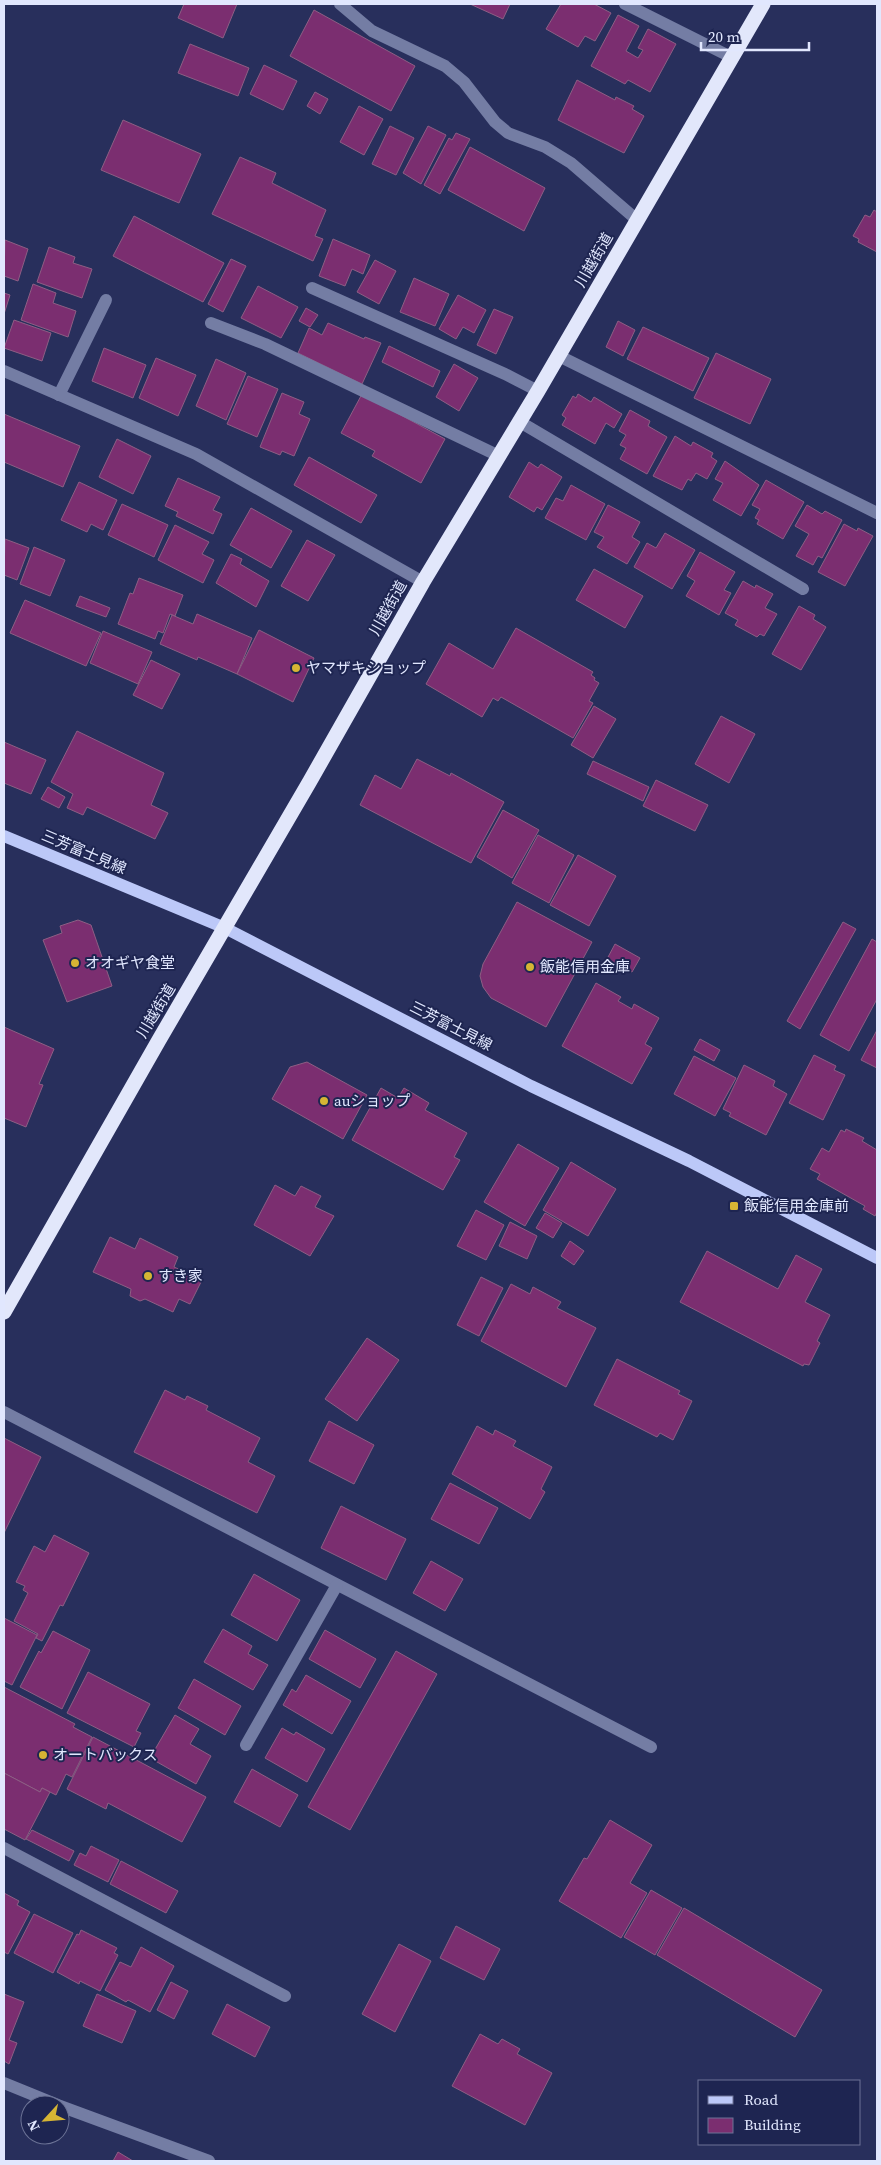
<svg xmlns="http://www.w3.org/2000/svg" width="881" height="2165" font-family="'Source Serif 4','Noto Sans JP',serif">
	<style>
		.building { fill: #7b2e70; stroke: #8d5e84 }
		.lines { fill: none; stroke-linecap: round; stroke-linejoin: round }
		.minor { stroke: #747da4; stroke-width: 12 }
		.major { stroke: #bcc8f8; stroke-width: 12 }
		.highway { stroke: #e2e7fb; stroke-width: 15 }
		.poi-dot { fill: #d6b534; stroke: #1e2551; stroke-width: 2 }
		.labels { text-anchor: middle; stroke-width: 4; stroke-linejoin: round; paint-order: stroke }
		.street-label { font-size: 15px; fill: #e1e7fe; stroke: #1e2551 }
		.poi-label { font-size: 15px; fill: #e1e7fe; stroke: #1e2551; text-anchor: start }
	</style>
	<rect width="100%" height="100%" fill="#282f5c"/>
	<!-- building -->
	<g class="building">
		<polygon points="184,4 237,4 223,38 178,18"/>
		<polygon points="470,4 510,4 503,19"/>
		<polygon points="561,4 594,4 611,13 595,41 585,36 578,47 546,29"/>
		<polygon points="314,10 415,66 391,111 290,56"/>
		<polygon points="618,15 639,26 626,51 638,58 643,50 638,48 648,29 676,44 650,92 628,80 625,84 591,66"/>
		<polygon points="190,44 249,68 238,96 178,73"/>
		<polygon points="264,65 297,81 283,110 250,94"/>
		<polygon points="577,80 615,100 616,97 634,106 632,109 644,116 624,153 558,120"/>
		<polygon points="315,92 328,99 320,114 307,106"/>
		<polygon points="359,106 383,119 364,155 340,142"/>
		<polygon points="123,120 201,154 179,203 101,170"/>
		<polygon points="390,126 414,138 396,175 372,164"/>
		<polygon points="428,126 446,135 421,184 403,173"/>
		<polygon points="456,133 470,139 440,194 424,185 449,138 452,140"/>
		<polygon points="470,147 545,188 524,231 448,190"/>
		<polygon points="240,157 276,173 272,183 326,210 315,236 323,239 313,261 212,214"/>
		<polygon points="874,210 877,212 877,252 858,242 859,239 853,236 865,215 870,217"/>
		<polygon points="134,216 224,263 203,302 113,256"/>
		<polygon points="333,239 370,255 363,274 352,269 345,286 319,276"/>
		<polygon points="5,240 28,249 18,281 4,276"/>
		<polygon points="49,247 75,257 73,263 92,269 82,298 37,282"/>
		<polygon points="231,259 246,266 223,312 208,304"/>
		<polygon points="375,260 396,271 379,304 357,292"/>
		<polygon points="414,278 449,294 435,326 400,312"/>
		<polygon points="33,284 56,293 53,303 76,311 68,337 21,320"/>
		<polygon points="258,286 298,307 281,338 241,318"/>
		<polygon points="4,293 10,295 4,314"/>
		<polygon points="458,295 486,310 474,333 463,327 456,339 439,329"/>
		<polygon points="306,308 318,315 310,327 299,321"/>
		<polygon points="494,309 513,317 496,354 477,345"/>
		<polygon points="14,320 51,333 42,361 4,348"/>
		<polygon points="618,321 635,330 623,356 606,347"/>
		<polygon points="328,323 364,339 365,337 381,343 362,384 298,353 309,328 322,335"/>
		<polygon points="643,327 709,358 693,391 627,359"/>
		<polygon points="389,346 440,371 433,387 382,362"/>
		<polygon points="104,348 146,365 133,398 92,381"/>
		<polygon points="716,353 771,379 750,424 694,398"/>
		<polygon points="156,358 196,375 178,416 139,398"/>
		<polygon points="216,359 246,373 226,420 196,406"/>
		<polygon points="454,364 478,378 459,411 436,397"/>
		<polygon points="248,376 278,389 257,437 227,424"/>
		<polygon points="282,393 304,402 299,414 310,419 294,456 282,451 280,455 260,447"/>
		<polygon points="362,394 445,439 421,483 372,456 375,451 341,433"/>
		<polygon points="578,394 591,402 594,397 622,414 614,428 606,423 595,444 562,425 566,418 562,415 573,396 576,398"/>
		<polygon points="630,410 650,421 648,426 667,437 647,474 620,459 626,448 620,445 626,435 619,431"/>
		<polygon points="4,414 80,446 63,487 4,462"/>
		<polygon points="675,436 691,446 693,442 713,453 711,457 717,461 707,479 696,473 691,481 688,479 682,490 653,476"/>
		<polygon points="117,439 151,456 133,494 99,477"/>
		<polygon points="309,457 377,495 361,523 294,485"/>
		<polygon points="725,461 759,485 741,516 713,500 723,483 715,479"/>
		<polygon points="529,462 538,468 541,464 562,477 542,510 537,507 534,512 509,497"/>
		<polygon points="178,478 220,497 213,510 222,514 213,534 176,516 178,512 165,506"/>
		<polygon points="766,480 804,502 783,539 757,524 759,520 755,518 760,509 752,505"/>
		<polygon points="79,482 117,500 103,530 91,524 87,532 61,520"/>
		<polygon points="571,485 605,504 586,540 545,518 556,498 563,501"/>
		<polygon points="122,504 168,525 154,557 108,535"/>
		<polygon points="608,505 640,522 632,537 640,542 627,564 597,547 604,537 594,532"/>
		<polygon points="807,505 822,514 825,511 842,520 822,558 818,556 813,565 796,556 809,534 795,526"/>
		<polygon points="251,508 292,531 271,568 230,545"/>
		<polygon points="844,524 857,531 858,528 873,536 845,586 818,572"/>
		<polygon points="175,525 209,542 202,554 214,560 203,583 158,560"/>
		<polygon points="665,533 695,550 672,589 634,567 647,543 656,548"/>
		<polygon points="5,539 29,548 17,580 4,575"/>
		<polygon points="307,540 335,555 308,601 281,586"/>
		<polygon points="34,547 65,560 50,596 20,584"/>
		<polygon points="700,552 735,572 724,590 731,593 719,615 686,596 695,581 687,576"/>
		<polygon points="231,554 242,559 240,564 269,581 256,607 216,583"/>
		<polygon points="594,569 643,596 625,628 576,600"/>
		<polygon points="139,578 183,595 175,616 170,614 163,633 158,631 155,639 118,624 130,593 133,594"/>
		<polygon points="743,581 755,588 756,585 773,594 765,608 777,614 764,636 760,634 757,637 735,625 738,620 725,613"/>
		<polygon points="80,596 110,608 106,617 76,606"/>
		<polygon points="25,600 101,633 86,666 10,633"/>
		<polygon points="799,606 815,615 813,619 826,627 801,670 772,654"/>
		<polygon points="197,614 252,638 237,674 198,657 197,660 160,644 172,615 193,624"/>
		<polygon points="516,628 593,672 591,675 595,678 594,680 599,683 589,701 593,703 573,738 501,697 498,701 493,698 482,717 426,684 449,643 493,669"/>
		<polygon points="259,630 314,658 293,702 237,674"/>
		<polygon points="103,631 152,652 138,684 90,663"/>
		<polygon points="151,660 180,674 162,709 133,695"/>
		<polygon points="594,706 616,719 593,758 571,745"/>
		<polygon points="721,716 755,734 729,783 695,764"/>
		<polygon points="77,731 164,773 151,805 168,813 155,839 87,807 83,815 67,808 73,794 51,782"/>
		<polygon points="4,742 46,760 31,794 4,783"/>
		<polygon points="417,759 450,776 451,773 504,802 471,863 360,805 375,775 401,789"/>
		<polygon points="593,761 649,787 643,801 587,774"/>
		<polygon points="656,780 708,805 695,831 643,806"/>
		<polygon points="48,787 65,797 59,808 41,799"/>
		<polygon points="503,810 539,830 512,878 477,857"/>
		<polygon points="538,835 574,855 549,903 512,883"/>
		<polygon points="578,855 616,876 589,926 550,905"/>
		<polygon points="517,902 592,942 546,1027 491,998 483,987 480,976 483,964"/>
		<polygon points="78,920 91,925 112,986 67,1002 43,940 62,933 60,926"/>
		<polygon points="843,922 856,929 800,1029 787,1021"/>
		<polygon points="872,939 877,942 877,999 849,1051 820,1035"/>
		<polygon points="615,944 640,958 632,972 607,959"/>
		<polygon points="596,983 621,997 618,1001 632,1009 634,1004 659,1018 645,1044 652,1048 632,1084 562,1046"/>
		<polygon points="4,1027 54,1049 39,1084 43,1085 26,1127 4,1118"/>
		<polygon points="877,1030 877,1068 861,1060"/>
		<polygon points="700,1039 720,1050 714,1061 694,1050"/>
		<polygon points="814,1055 836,1066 834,1070 845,1075 823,1120 789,1103"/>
		<polygon points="694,1056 736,1078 715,1116 674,1094"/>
		<polygon points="307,1062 367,1095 343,1139 272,1099 290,1067"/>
		<polygon points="744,1065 775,1081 773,1086 787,1094 766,1135 729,1116 731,1113 723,1109"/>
		<polygon points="381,1088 398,1098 404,1088 429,1103 425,1110 467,1133 454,1157 460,1160 443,1190 352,1140"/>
		<polygon points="846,1129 864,1138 862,1141 877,1150 877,1212 875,1216 863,1209 865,1206 817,1179 820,1174 810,1169 822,1148 829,1152 841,1130 845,1132"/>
		<polygon points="518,1144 559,1168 525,1226 484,1202"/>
		<polygon points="571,1162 616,1189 588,1236 543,1210"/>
		<polygon points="275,1185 295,1196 301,1186 321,1196 315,1207 334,1216 310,1256 254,1225"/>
		<polygon points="476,1210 504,1225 486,1260 457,1246"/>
		<polygon points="545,1213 562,1223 553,1238 536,1228"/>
		<polygon points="510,1222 537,1236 527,1259 499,1246"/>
		<polygon points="110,1237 135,1249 140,1238 178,1257 174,1267 202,1280 190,1304 179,1299 173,1312 145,1299 140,1301 130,1296 131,1289 93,1272"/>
		<polygon points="570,1241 584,1251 574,1265 561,1256"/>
		<polygon points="707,1251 778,1289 796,1255 822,1269 805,1302 830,1315 817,1341 820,1343 809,1365 804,1364 803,1366 680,1302"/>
		<polygon points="481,1277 503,1288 479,1336 457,1325"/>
		<polygon points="511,1284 530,1294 533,1287 561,1302 557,1308 596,1328 566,1387 481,1341"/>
		<polygon points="367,1338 399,1360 357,1421 325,1399"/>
		<polygon points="617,1359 680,1391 678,1394 692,1401 673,1440 660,1433 657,1437 594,1405"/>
		<polygon points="165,1390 185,1400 187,1396 208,1406 206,1410 260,1438 248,1462 275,1476 257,1513 134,1452"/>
		<polygon points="329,1421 374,1445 354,1484 309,1461"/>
		<polygon points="477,1426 493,1435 495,1430 516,1441 513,1446 552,1467 541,1489 545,1492 530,1519 452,1474"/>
		<polygon points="4,1438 41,1457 4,1533"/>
		<polygon points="450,1483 498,1508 479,1544 431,1519"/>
		<polygon points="341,1506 406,1539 386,1580 321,1548"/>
		<polygon points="54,1535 89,1553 63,1606 60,1605 42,1641 36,1638 38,1634 14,1621 28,1593 23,1590 25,1586 16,1582 34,1546 45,1552"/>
		<polygon points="431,1561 463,1579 445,1611 413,1593"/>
		<polygon points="254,1574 300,1600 277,1641 231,1615"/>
		<polygon points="4,1618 37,1635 12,1685 4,1681"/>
		<polygon points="223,1629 252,1646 248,1654 268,1665 253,1690 204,1662"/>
		<polygon points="325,1630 376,1659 360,1688 309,1659"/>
		<polygon points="53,1631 90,1650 62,1709 20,1687 39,1651 41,1653"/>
		<polygon points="396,1651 437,1674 350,1830 308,1807"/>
		<polygon points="88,1672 150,1704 136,1731 141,1733 134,1747 67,1713"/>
		<polygon points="306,1675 351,1701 332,1734 283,1705 292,1689 296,1692"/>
		<polygon points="194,1679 241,1706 225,1735 178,1708"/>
		<polygon points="4,1687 75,1724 73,1727 92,1737 72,1777 66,1774 56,1795 42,1788 40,1792 4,1773"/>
		<polygon points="175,1715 199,1729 190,1744 211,1756 196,1784 150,1758"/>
		<polygon points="282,1728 294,1735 296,1732 325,1749 307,1782 265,1758"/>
		<polygon points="93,1737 206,1797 182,1842 108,1803 106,1809 67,1789"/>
		<polygon points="252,1769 298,1795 280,1827 234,1802"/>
		<polygon points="4,1773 40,1792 42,1788 50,1792 25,1840 4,1829"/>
		<polygon points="610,1820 652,1845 630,1883 647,1893 621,1938 559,1901 584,1858 587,1859"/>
		<polygon points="32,1830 74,1851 69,1861 26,1839"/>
		<polygon points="91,1846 119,1860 108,1882 74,1865 80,1853 86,1856"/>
		<polygon points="121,1861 178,1891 166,1913 110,1884"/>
		<polygon points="651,1890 682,1908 655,1955 624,1937"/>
		<polygon points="4,1893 19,1901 17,1905 30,1912 8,1954 4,1952"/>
		<polygon points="684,1908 822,1990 795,2037 657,1955"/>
		<polygon points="34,1914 73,1933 53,1973 14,1953"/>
		<polygon points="456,1926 500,1949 484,1980 440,1958"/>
		<polygon points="81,1930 117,1948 114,1953 118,1955 100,1991 80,1981 79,1984 57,1972 77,1934 79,1935"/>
		<polygon points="399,1944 431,1961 395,2032 362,2014"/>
		<polygon points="141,1947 174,1966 150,2012 128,2000 126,2002 105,1990 120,1962 131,1967"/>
		<polygon points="171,1982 188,1991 174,2019 157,2010"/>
		<polygon points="4,1994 24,2002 9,2040 17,2043 9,2064 4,2061"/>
		<polygon points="97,1994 136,2011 122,2043 83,2026"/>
		<polygon points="227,2004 270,2027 255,2057 212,2034"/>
		<polygon points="480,2034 498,2044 502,2039 520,2049 517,2054 552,2073 525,2125 452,2086"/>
		<polygon points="118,2152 133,2161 113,2161"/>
	</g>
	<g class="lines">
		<!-- minor -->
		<g class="minor">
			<polyline points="340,4 372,31 445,66 464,82 495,122 508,133 545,147 571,163 637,220"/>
			<polyline points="625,4 733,58"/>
			<polyline points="312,288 505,374 538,391"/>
			<polyline points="211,323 265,344 499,456"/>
			<polyline points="559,356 877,513"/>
			<polyline points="4,371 196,454 423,582"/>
			<polyline points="59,395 106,300"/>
			<polyline points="520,422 803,589"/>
			<polyline points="4,1412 651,1747"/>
			<polyline points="246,1745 337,1585"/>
			<polyline points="4,1848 285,1996"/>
			<polyline points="4,2083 58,2105"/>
			<polyline points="60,2106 209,2161"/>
		</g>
		<!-- major -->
		<polyline class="major" points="4,836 225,928 531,1086 689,1161 877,1258"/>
		<!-- highway -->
		<polyline class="highway" points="4,1312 159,1040 310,781 423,582 538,391 763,4"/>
	</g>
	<!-- markers -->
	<g class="poi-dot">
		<circle cx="296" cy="668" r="5"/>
		<circle cx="75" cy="963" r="5"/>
		<circle cx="530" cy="967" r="5"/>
		<circle cx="324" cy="1101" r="5"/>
		<rect x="729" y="1201" width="10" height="10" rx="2.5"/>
		<circle cx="148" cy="1276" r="5"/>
		<circle cx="43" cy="1755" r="5"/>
	</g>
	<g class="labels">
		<!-- street labels -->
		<g class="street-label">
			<text transform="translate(594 260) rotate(-60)" y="5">川越街道</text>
			<text transform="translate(388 608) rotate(-61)" y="5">川越街道</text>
			<text transform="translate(84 852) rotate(23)" y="5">三芳富士見線</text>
			<text transform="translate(156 1011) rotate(-59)" y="5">川越街道</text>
			<text transform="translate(451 1026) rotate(27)" y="5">三芳富士見線</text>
		</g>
		<!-- poi labels -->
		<g class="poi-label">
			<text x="306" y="673">ヤマザキショップ</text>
			<text x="85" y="968">オオギヤ食堂</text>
			<text x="540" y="972">飯能信用金庫</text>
			<text x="334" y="1106">auショップ</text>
			<text x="744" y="1211">飯能信用金庫前</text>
			<text x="158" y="1281">すき家</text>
			<text x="53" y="1760">オートバックス</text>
		</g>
	</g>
	<!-- border -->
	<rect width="881" height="2165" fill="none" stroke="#e1e7fe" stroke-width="10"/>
	<!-- legend -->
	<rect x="698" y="2080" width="162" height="65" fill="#1e2551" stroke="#6c7396"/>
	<rect x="708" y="2096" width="25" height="8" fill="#bcc8f8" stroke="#6c7396"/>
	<text x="744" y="2105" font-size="15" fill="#e1e7fe">Road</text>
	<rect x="708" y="2118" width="25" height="15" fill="#7b2e70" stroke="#6c7396"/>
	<text x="744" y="2130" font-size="15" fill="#e1e7fe">Building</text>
	<!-- north arrow -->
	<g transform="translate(45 2120) rotate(244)"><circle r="24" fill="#1e2551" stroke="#6c7396"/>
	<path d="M0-4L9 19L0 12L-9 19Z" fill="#d6b534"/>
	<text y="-8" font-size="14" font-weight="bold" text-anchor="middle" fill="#e1e7fe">N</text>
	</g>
	<!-- scale -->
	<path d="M701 42v8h108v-8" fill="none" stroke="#e1e7fe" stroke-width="2.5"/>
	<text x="708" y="42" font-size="15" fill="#e1e7fe" stroke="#1e2551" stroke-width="4" paint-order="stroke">20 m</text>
</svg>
